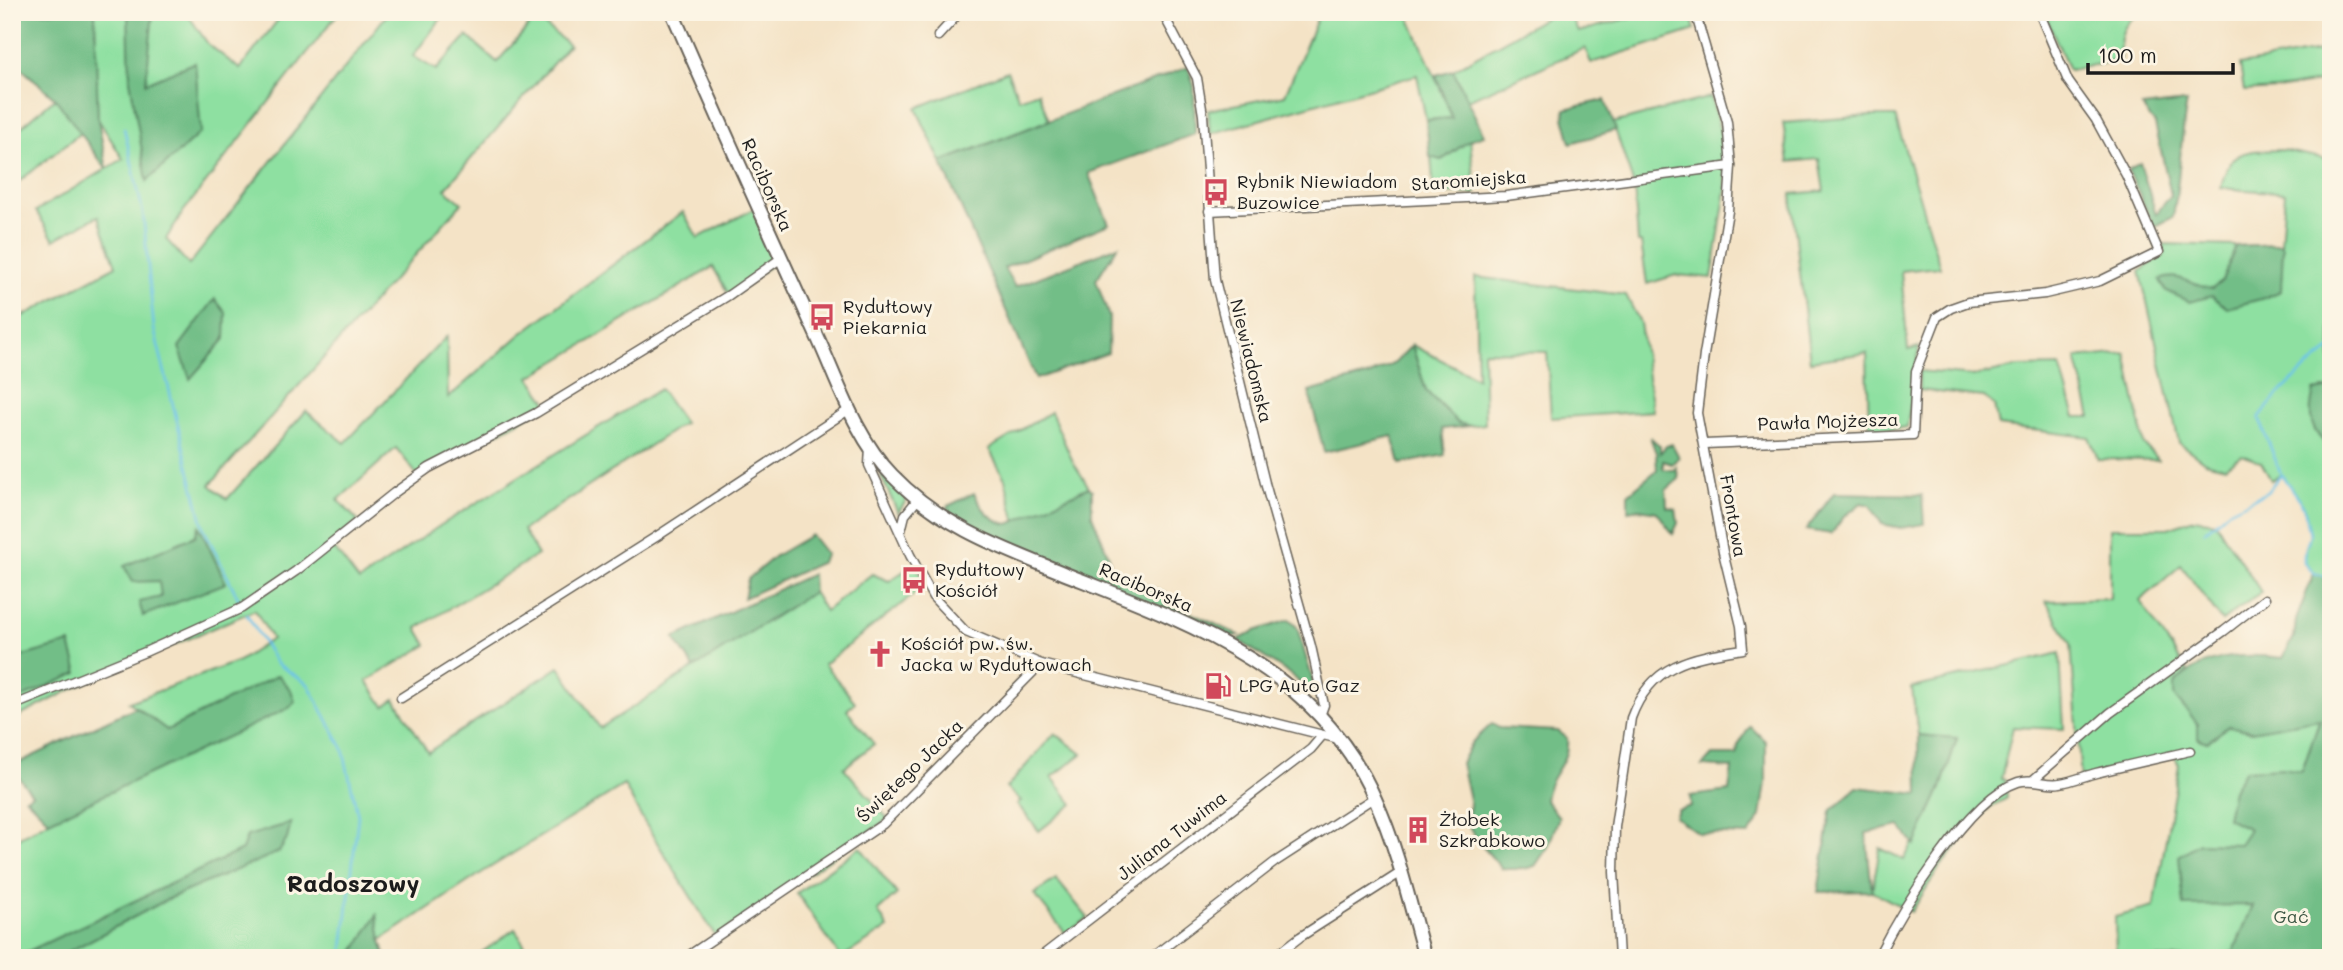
<svg xmlns="http://www.w3.org/2000/svg" width="2343" height="970" font-family="Mali,sans-serif">
	<style>
		.green { fill: #8ee0a1; stroke: #557e5e; stroke-width: 2 }
		.forest { fill: #72be87; stroke: #476d52; stroke-width: 2 }
		.lines { fill: none; stroke-linecap: round; stroke-linejoin: round }
		.stream { stroke: #6cc3e9; stroke-width: 2.5 }
		.minor-casing { stroke: #686258; stroke-width: 11 }
		.primary-casing { stroke: #686258; stroke-width: 16 }
		.minor { stroke: #fff; stroke-width: 8 }
		.primary { stroke: #fff; stroke-width: 12 }
		.labels { text-anchor: middle; stroke-width: 6; stroke-linejoin: round; paint-order: stroke }
		.street-label { font-size: 18px; fill: #1c1c1c; stroke: #fcf5e5 }
		.poi-label { font-size: 18px; fill: #1c1c1c; stroke: #fcf5e5; text-anchor: start }
		.park-label { font-size: 18px; fill: #3e5744; stroke: #fcf5e5 }
		.district-label { font-size: 24px; font-weight: bold; fill: #1c1c1c; stroke: #fcf5e5 }
	</style>
	<rect width="100%" height="100%" fill="#fcf5e5"/>
	<filter id="ink" filterUnits="userSpaceOnUse"><feTurbulence type="fractalNoise" baseFrequency=".0143" numOctaves="2"/><feDisplacementMap in="SourceGraphic" scale="14" xChannelSelector="R" yChannelSelector="G"/><feConvolveMatrix kernelMatrix="1 2 1 2 8 2 1 2 1" color-interpolation-filters="sRGB"/></filter>
	<filter id="wash" filterUnits="userSpaceOnUse"><feTurbulence type="fractalNoise" baseFrequency=".00686" numOctaves="4" result="noise"/><feDisplacementMap in="SourceGraphic" scale="28" xChannelSelector="R" yChannelSelector="G"/><feGaussianBlur stdDeviation="1.57" result="paint"/><feColorMatrix in="noise" values="0 0 0 0 0 0 0 0 0 0 0 0 0 0 0 0 0 1.4 0 .05"/><feComposite in="paint" operator="in"/></filter>
	<g filter="url(#wash)">
		<rect width="100%" height="100%" fill="#f4e3c6"/>
		<!-- green -->
		<g class="green">
			<polygon points="12,12 186,12 208,44 240,69 284,12 339,12 183,212 166,239 189,265 389,12 446,12 413,56 436,70 467,36 497,62 536,18 569,45 445,189 462,203 210,485 227,499 306,411 345,443 447,336 448,398 521,334 683,212 698,238 758,207 780,259 729,295 713,267 530,377 549,405 418,476 396,448 338,500 358,521 331,544 359,581 441,525 660,389 684,423 523,530 538,555 417,628 427,645 367,681 384,706 395,699 428,752 559,667 600,728 813,592 825,611 872,574 889,581 915,564 926,585 824,664 855,702 847,710 874,744 844,768 888,819 716,937 640,815 624,785 486,870 381,940 386,958 12,958 12,841 49,821 41,809 26,798 166,730 129,702 239,661 272,639 255,610 80,685 12,720 12,322 116,266 98,216 54,240 36,211 123,159 98,119 12,187 12,135 55,98 12,60"/>
			<polygon points="1320,12 1407,12 1453,118 1426,120 1417,75 1210,134 1208,110 1285,95"/>
			<polygon points="1555,12 1569,12 1578,32 1650,12 1690,12 1695,30 1591,63 1585,48 1468,100 1453,70"/>
			<path d="M2044,12H2141C2121,24 2119,37 2120,60L2069,70Z"/>
			<polygon points="2331,49 2331,80 2277,89 2244,91 2240,65"/>
			<polygon points="1007,71 1019,99 1038,92 1049,120 941,162 916,108"/>
			<polygon points="1711,97 1723,142 1726,190 1712,278 1676,275 1647,284 1641,242 1638,242 1634,186 1613,123"/>
			<polygon points="1870,116 1895,116 1940,267 1901,271 1908,350 1919,347 1907,427 1869,432 1867,353 1810,361 1791,194 1824,191 1819,159 1789,162 1783,123"/>
			<polygon points="1470,140 1476,194 1434,193 1431,157 1442,160"/>
			<path d="M2283,150L2331,160V388L2314,391L2328,447L2331,448V578L2314,573L2304,563V555L2310,534L2304,507L2281,474L2271,480L2261,462L2241,455L2225,467L2205,462L2179,443L2140,271L2164,255V244L2236,246L2281,244L2285,193L2221,188C2229,147 2248,151 2283,150Z"/>
			<polygon points="1475,277 1626,295 1640,323 1653,411 1551,418 1547,352 1483,351 1485,424 1470,426 1458,423 1426,391 1412,345 1477,378"/>
			<polygon points="2126,353 2144,445 2158,460 2098,459 2089,437 1998,426 1994,405 1984,397 1919,390 1919,371 1975,376 2018,367 2060,366 2075,417 2091,417 2076,358"/>
			<polygon points="1051,412 1073,462 1089,487 1016,523 1005,479 989,449"/>
			<polygon points="884,475 907,499 898,513 881,476"/>
			<polygon points="2194,519 2215,522 2261,592 2222,621 2181,565 2140,601 2187,671 2174,684 2183,708 2192,715 2198,724 2198,738 2207,742 2229,726 2251,731 2320,718 2266,874 2234,951 2220,958 2116,958 2115,917 2154,907 2179,765 2174,755 2081,781 2071,644 2046,601 2110,599 2110,528 2168,528"/>
			<polygon points="2060,653 2064,729 2013,727 2001,779 2005,780 2007,798 1985,811 1940,867 1911,912 1872,891 1880,848 1904,860 1941,788 1957,739 1918,735 1912,688"/>
			<polygon points="1055,733 1082,754 1052,777 1073,804 1039,831 1017,804 1021,801 1006,788"/>
			<polygon points="860,847 897,894 878,911 888,928 841,958 797,893"/>
			<polygon points="1056,879 1088,918 1066,934 1034,894"/>
			<polygon points="515,929 525,946 507,958 474,958"/>
		</g>
		<!-- forest -->
		<g class="forest">
			<polygon points="12,12 95,12 98,119 107,170 55,98 12,60"/>
			<polygon points="128,12 153,12 146,83 195,62 201,132 147,181 130,80"/>
			<polygon points="1188,67 1194,86 1195,134 1088,173 1109,224 1004,268 1015,287 1118,246 1096,280 1109,317 1108,353 1036,379 941,162"/>
			<polygon points="1453,70 1484,135 1470,140 1442,160 1430,157 1426,120 1452,118 1436,75"/>
			<polygon points="1605,100 1616,130 1571,143 1564,117 1565,109"/>
			<path d="M2187,102C2180,140 2180,179 2173,217L2154,227L2128,170L2140,163L2156,214L2171,195L2155,124L2142,107Z"/>
			<path d="M2281,244L2283,247L2281,291L2261,299L2227,308L2212,296L2189,302L2165,290L2160,280C2179,271 2194,287 2212,289L2222,281L2236,246Z"/>
			<polygon points="215,299 226,313 225,339 190,379 179,347"/>
			<polygon points="1412,345 1426,391 1458,423 1470,426 1442,429 1445,455 1400,464 1393,436 1324,452 1309,392 1370,375 1395,363"/>
			<path d="M2331,388V448C2310,432 2307,416 2314,391Z"/>
			<polygon points="1650,437 1660,446 1660,453 1666,446 1672,444 1679,457 1672,464 1663,461 1663,469 1674,470 1676,467 1679,479 1666,490 1667,507 1676,509 1678,523 1673,534 1657,512 1639,509 1628,511 1628,494 1657,470 1656,453"/>
			<path d="M1089,487L1092,490V515L1109,557L1110,562L1107,567L1174,598L1176,604L1182,609L1239,635L1231,637L1000,542L946,511L948,506L974,493C981,508 992,522 1009,524Z"/>
			<polygon points="1834,493 1922,495 1924,524 1901,528 1882,524 1870,505 1861,503 1843,518 1831,534 1806,530"/>
			<polygon points="199,526 226,583 143,616 139,602 161,597 159,581 133,582 124,566 195,536"/>
			<polygon points="811,535 826,554 822,562 744,598 748,579 775,556"/>
			<path d="M2314,573L2331,578V958H2220L2234,951L2253,905L2184,906L2179,856L2199,843L2239,844L2249,829L2227,818L2233,790L2245,770L2283,768L2302,771L2320,719L2251,731L2229,726L2207,742L2198,738V724L2174,696V684C2204,654 2244,653 2283,658L2294,637L2296,620Z"/>
			<polygon points="812,574 813,592 694,668 674,638"/>
			<polygon points="1289,620 1297,627 1313,681 1311,689 1308,690 1291,675 1238,640 1255,631"/>
			<polygon points="70,643 78,673 12,702 12,659"/>
			<polygon points="278,675 291,690 295,702 289,708 49,821 26,798 32,794 12,769 12,766 136,707 167,730"/>
			<path d="M1492,724L1499,728L1558,731L1567,738C1570,764 1548,774 1545,800L1559,817L1548,847L1535,866L1524,869H1502L1477,840L1467,823L1470,804L1461,763L1472,742Z"/>
			<polygon points="1750,726 1766,742 1766,783 1761,816 1749,835 1698,833 1675,817 1678,810 1691,806 1690,796 1729,791 1732,768 1702,766 1712,755 1737,755 1738,746"/>
			<polygon points="1918,735 1957,738 1941,788 1915,845 1900,826 1866,833 1872,891 1818,892 1831,811 1857,787 1919,794"/>
			<polygon points="291,823 287,839 279,852 170,898 57,958 14,958 242,850 247,836"/>
			<polygon points="377,915 381,940 386,958 350,958"/>
		</g>
		<g class="lines">
			<!-- stream -->
			<g class="stream">
				<polyline points="124,128 143,213 154,329 204,529 239,600"/>
				<path d="M2331,349C2303,370 2280,390 2259,418L2281,474L2304,507L2310,534L2304,555V563L2314,573L2331,578"/>
				<polyline points="2205,531 2228,511 2267,492 2281,474"/>
				<polyline points="247,615 276,663 308,684 343,749 358,816 342,958"/>
			</g>
		</g>
	</g>
	<g filter="url(#ink)">
		<g class="lines">
			<defs>
				<g id="minor">
					<polyline points="1162,12 1197,78 1203,115 1215,280 1265,483 1311,646 1324,705 1320,716"/>
					<polyline points="938,36 960,12"/>
					<polyline points="1209,211 1506,196 1731,166"/>
					<polyline points="1705,444 1913,435 1916,371 1937,317 1951,308 1968,302 2045,294 2100,281 2159,252 2126,175 2096,120 2068,81 2039,12"/>
					<polyline points="870,447 869,465 910,555 933,597 966,632 1041,664 1339,739"/>
					<polyline points="901,531 905,515 918,499"/>
					<polyline points="401,698 659,535 850,409"/>
					<polyline points="12,706 145,652 242,608 296,571 394,493 429,468 536,413 729,295 780,259"/>
					<polyline points="2033,780 2110,713 2224,631 2265,599"/>
					<polyline points="685,958 883,824 1041,664"/>
					<polyline points="1039,958 1311,749 1322,736"/>
					<polyline points="1151,958 1275,862 1375,797"/>
					<polyline points="1273,958 1300,937 1400,873"/>
					<path d="M1619,958L1614,872L1615,827L1631,718C1651,663 1692,657 1743,649L1741,626L1723,552L1697,413L1704,355L1728,211L1731,166L1727,122L1695,12"/>
					<path d="M1877,958C1901,911 1968,798 2018,782C2033,777 2047,786 2060,783C2073,781 2084,776 2096,773C2127,765 2159,758 2190,751"/>
				</g>
				<path id="primary" d="M672,12C719,120 767,227 816,334C838,381 855,437 892,475C943,528 1002,548 1068,575C1190,623 1318,669 1375,799C1398,849 1410,905 1425,958"/>
			</defs>
			<!-- minor casing -->
			<use href="#minor" class="minor-casing"/>
			<!-- primary casing -->
			<use href="#primary" class="primary-casing"/>
			<!-- minor -->
			<use href="#minor" class="minor"/>
			<!-- primary -->
			<use href="#primary" class="primary"/>
		</g>
	</g>
	<!-- icons -->
	<defs>
		<symbol id="bus-bare" viewBox="-9 -9 18 18"><path d="M-5-6H5V4H4V6H2V4H-2V6H-4V4H-5ZM-3.5-4V0h7V-4ZM-3.5 1.2v1.5H-2V1.2ZM2 1.2v1.5H3.5V1.2Z" fill="#d1495b" stroke="#fcf5e5" stroke-width="2.5" paint-order="stroke"/></symbol>
		<symbol id="church-bare" viewBox="-9 -9 18 18"><path d="M-1.2-6h2.4v3.5h3.3v2.4h-3.3V6h-2.4V-.1h-3.3v-2.4h3.3Z" fill="#d1495b" stroke="#fcf5e5" stroke-width="2.5" paint-order="stroke"/></symbol>
		<symbol id="fuel-bare" viewBox="-9 -9 18 18"><path d="M-5.5-6h7V0h2V4h1.3V-2.5L3-4.5l.8-.8L6-3V5H2.5V1h-1V6h-7ZM-4.2-4.7v3.2H.2V-4.7Z" fill="#d1495b" stroke="#fcf5e5" stroke-width="2.5" paint-order="stroke"/></symbol>
		<symbol id="building-bare" viewBox="-9 -9 18 18"><path d="M-4-6H4V6H1V3H-1V6H-4ZM-2.5-4.3h1.7v1.8h-1.7ZM.8-4.3h1.7v1.8H.8ZM-2.5-1h1.7V.8h-1.7ZM.8-1h1.7V.8H.8Z" fill="#d1495b" stroke="#fcf5e5" stroke-width="2.5" paint-order="stroke"/></symbol>
	</defs>
	<g fill-rule="evenodd">
		<use href="#bus-bare" x="1197" y="173" width="38" height="38"/>
		<use href="#bus-bare" x="803" y="298" width="38" height="38"/>
		<use href="#bus-bare" x="895" y="561" width="38" height="38"/>
		<use href="#church-bare" x="861" y="635" width="38" height="38"/>
		<use href="#fuel-bare" x="1199" y="667" width="38" height="38"/>
		<use href="#building-bare" x="1399" y="811" width="38" height="38"/>
	</g>
	<g class="labels">
		<!-- street labels -->
		<g class="street-label">
			<text transform="translate(1469 181) rotate(-4)" y="6">Staromiejska</text>
			<text transform="translate(767 185) rotate(66)" y="6">Raciborska</text>
			<text transform="translate(1251 361) rotate(76)" y="6">Niewiadomska</text>
			<text transform="translate(1828 422) rotate(-2)" y="6">Pawła Mojżesza</text>
			<text transform="translate(1733 516) rotate(80)" y="6">Frontowa</text>
			<text transform="translate(1146 588) rotate(23)" y="6">Raciborska</text>
			<text transform="translate(910 771) rotate(-44)" y="6">Świętego Jacka</text>
			<text transform="translate(1172 836) rotate(-38)" y="6">Juliana Tuwima</text>
		</g>
		<!-- poi labels -->
		<g class="poi-label">
			<text x="1237" y="188">Rybnik Niewiadom<tspan x="1237" dy="21">Buzowice</tspan></text>
			<text x="843" y="313">Rydułtowy<tspan x="843" dy="21">Piekarnia</tspan></text>
			<text x="935" y="576">Rydułtowy<tspan x="935" dy="21">Kościół</tspan></text>
			<text x="901" y="650">Kościół pw. św.<tspan x="901" dy="21">Jacka w Rydułtowach</tspan></text>
			<text x="1239" y="692">LPG Auto Gaz</text>
			<text x="1439" y="826">Żłobek<tspan x="1439" dy="21">Szkrabkowo</tspan></text>
		</g>
		<!-- park labels -->
		<g class="park-label">
			<text x="2291" y="923">Gać</text>
		</g>
		<!-- district labels -->
		<g class="district-label">
			<text x="353" y="892">Radoszowy</text>
		</g>
	</g>
	<!-- margin -->
	<rect width="2343" height="970" fill="none" stroke="#fcf5e5" stroke-width="42"/>
	<!-- scale -->
	<path d="M2088 63v10h145v-10" fill="none" stroke="#1c1c1c" stroke-width="3.5"/>
	<text x="2098" y="63" font-size="21" fill="#1c1c1c" stroke="#fcf5e5" stroke-width="5" paint-order="stroke">100 m</text>
</svg>
